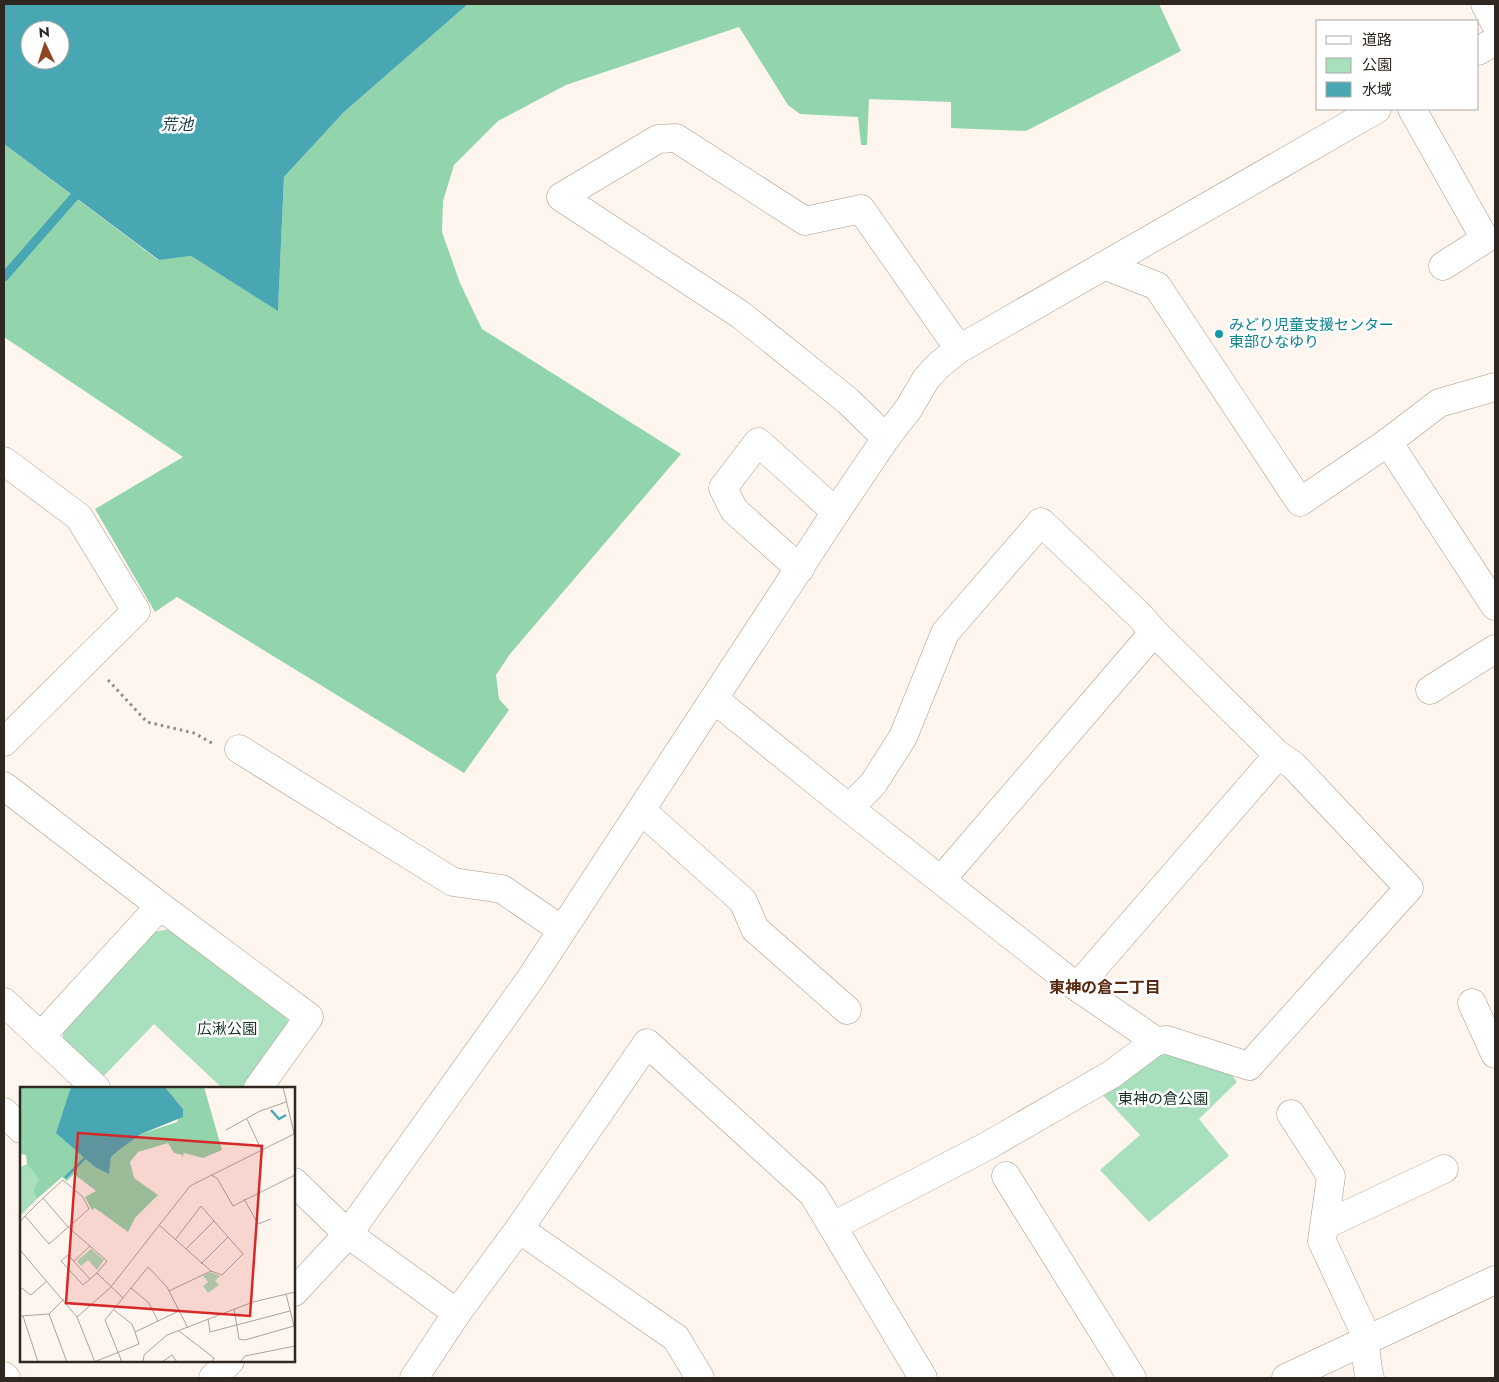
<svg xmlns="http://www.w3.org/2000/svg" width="1499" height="1382" font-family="Jost,'Noto Sans JP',sans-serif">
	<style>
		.green { fill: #a8e0bd }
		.forest { fill: #92d5ac }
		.water { fill: #49a7b3; fill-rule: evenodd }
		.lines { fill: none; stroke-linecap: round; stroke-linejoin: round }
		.stream { stroke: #49a7b3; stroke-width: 9 }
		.minor-casing { stroke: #aa9785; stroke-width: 29 }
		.path { stroke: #928a83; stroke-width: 3; stroke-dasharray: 2.5 4; stroke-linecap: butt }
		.minor { stroke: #fff; stroke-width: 28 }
		.culture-dot { fill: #0f9aa8; stroke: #fff; stroke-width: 2 }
		.labels { text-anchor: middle; stroke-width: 5; stroke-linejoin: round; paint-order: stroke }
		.culture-label { font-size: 15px; fill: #0d838f; stroke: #fff; text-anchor: start }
		.park-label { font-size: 15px; fill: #133120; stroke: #fff }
		.water-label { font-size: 16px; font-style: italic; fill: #174248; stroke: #fff }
		.neighbourhood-label { font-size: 16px; font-weight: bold; fill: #58280f; stroke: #fff }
		.inset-river { fill: none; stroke: #49a7b3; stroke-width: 2.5 }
		.inset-road { fill: none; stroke: #aba39c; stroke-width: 1 }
		.view { fill: #d62828; fill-opacity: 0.15; stroke: #d62828; stroke-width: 2.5 }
		.inset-edge { fill: none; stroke: #2f2821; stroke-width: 2.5 }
	</style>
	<rect width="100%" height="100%" fill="#fef5ee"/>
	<!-- green -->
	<g class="green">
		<polygon points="170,929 287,1016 288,1023 242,1088 222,1088 154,1024 103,1077 63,1040 63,1030 153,932"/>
		<polygon points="1162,1050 1229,1071 1237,1082 1199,1119 1229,1156 1149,1222 1100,1170 1140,1135 1099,1091"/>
	</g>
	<!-- forest -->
	<polygon class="forest" points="468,4 1159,4 1181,51 1026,131 951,128 951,102 869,99 867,145 861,145 858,117 800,114 788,105 739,27 566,85 498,121 454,165 443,201 442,232 460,283 482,329 681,454 510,654 496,675 499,699 509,710 464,773 177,597 155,612 95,509 183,457 4,337 4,144 158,260 191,256 278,310 284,177 344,112"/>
	<!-- water -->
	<path class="water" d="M4,4H468L344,112L284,177L278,311L191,256L159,260L4,144ZM30,30H60V60H30Z"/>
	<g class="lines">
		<!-- stream -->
		<polyline class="stream" points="4,277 81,189"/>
		<defs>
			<g id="minor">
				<polyline points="1485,4 1495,23"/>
				<polyline points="1478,51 1495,41"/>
				<polyline points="1412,109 1485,239 1443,266"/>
				<polyline points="1106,266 1157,286 1300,502 1388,442 1439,403 1495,387"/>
				<polyline points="886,438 848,401 741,315 561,197 658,139 676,138 805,221 861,209 959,349"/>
				<polyline points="1388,442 1495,606"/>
				<polyline points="4,461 79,517 136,611 4,742"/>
				<polyline points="800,569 734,510 723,488 758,442 836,512"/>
				<polyline points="1430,690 1495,649"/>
				<polyline points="714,699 849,808 1077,987 1156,1041 1112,1074 987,1146 833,1226"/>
				<polyline points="239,749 453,882 502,889 562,930"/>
				<polyline points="4,786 160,906 309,1017 258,1088"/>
				<polyline points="849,808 873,784 903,737 945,633 1041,522 1140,616 1154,632"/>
				<polyline points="641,810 743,901 755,929 847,1010"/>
				<polyline points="941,880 1154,632 1278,755 1077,987"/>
				<polyline points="4,1002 96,1088"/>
				<polyline points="1472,1003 1495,1054"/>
				<polyline points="41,1036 160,906"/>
				<polyline points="1156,1041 1167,1040 1249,1066 1409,888 1293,765 1278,755"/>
				<polyline points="4,1112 21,1129"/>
				<path d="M1291,1114L1331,1176L1322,1241L1363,1329C1367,1345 1365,1362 1370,1378"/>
				<polyline points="1006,1176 1132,1378"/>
				<polyline points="294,1182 348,1234 457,1313"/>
				<polyline points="1325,1225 1444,1169"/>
				<polyline points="519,1229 676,1338 700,1378"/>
				<polyline points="294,1292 348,1234 531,978 836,512 886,438 909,408 926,379 939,365 959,349 1377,109"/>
				<polyline points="4,1376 6,1378"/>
				<polyline points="213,1378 230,1361"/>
				<polyline points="414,1378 457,1313 519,1229 647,1043 813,1194 923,1378"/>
				<polyline points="1286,1378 1495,1280"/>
			</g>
		</defs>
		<!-- minor casing -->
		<use href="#minor" class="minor-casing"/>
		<!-- path -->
		<polyline class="path" points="108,680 147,722 194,733 212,743"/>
		<!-- minor -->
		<use href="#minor" class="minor"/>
	</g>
	<!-- markers -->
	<circle class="culture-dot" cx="1219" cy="334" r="5"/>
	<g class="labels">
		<!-- culture labels -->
		<g class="culture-label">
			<text x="1229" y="330">みどり児童支援センター<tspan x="1229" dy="17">東部ひなゆり</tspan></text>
		</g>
		<!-- park labels -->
		<g class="park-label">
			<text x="227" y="1034">広湫公園</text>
			<text x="1163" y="1104">東神の倉公園</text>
		</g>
		<!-- water labels -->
		<g class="water-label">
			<text x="177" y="130">荒池</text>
		</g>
		<!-- neighbourhood labels -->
		<g class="neighbourhood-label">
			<text x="1105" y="993">東神の倉二丁目</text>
		</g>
	</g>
	<!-- overview -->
	<g transform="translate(20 1087)">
		<rect width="275" height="275" fill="#fef5ee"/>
		<path d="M7,77L20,92L16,105L18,111L0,129V80ZM71,162L84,173L77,183L68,173L61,179L57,174ZM191,185L200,189L195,194L199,198L188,206L183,199L188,195L183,189Z" fill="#a8e0bd"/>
		<path d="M0,0H51L40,37L89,86L91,70L99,63L121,47L157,35L163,22L145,0H184L202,63L183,71L164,66L162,71V68L154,66L148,56L118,65L110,75L114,91L138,108L115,131L108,145L75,121L72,123L65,110L76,104L54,87L47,94L42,90L18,111L16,109L14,103L19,92L7,77L6,68L0,67Z" fill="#92d5ac"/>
		<path d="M51,0H145L163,22V30L121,47L99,63L91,70L89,87L75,80L36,46Z" fill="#49a7b3"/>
		<path class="inset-river" d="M251,23L259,32L266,28M45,91L65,71"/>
		<path class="inset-road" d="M263,0L275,50M227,32L242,64M206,43L240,24L266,15M191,88L197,91L213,119L275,88M23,111L48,140L87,174L77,186L103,211M224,112L238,137L251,132M0,135L5,129L23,111L43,93L63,110L69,122L29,157L5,129M139,138L191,184L149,204M155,153L181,119L194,134M166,162L194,134L208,150L181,177M0,163L57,230L75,275M54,174L70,159M191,184L202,188L223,167L208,150M70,192L48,168L41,174L63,198L77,186M0,200L11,208L27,194M111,201L129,216L138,234M266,207L275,243M214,222L219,252L225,253L274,239M94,223L112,237L115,245M29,227L47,275M0,229L29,227L44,212M3,229L18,275M57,230L90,201L170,99L274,47M188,232L190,245L270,224M159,244L194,271L192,275M74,275L119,257L115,245L159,224M102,275L85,233L128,180L147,200L168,241M123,275L124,268L147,248L233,215L275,205M142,275L152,268L157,275M220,275L225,269L275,259"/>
		<path class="view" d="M58,46L242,59L230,229L46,216Z"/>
		<rect width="275" height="275" class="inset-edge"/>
	</g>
	<!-- border -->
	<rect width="1499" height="1382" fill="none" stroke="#2f2821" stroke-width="10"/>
	<!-- legend -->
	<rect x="1316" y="20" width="162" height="90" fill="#ffffff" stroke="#aca9a6"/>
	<rect x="1326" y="36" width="25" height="8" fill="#ffffff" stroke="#aca9a6"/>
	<text x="1362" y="45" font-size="15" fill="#2f2821">道路</text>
	<rect x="1326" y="58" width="25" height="15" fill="#a8e0bd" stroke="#aca9a6"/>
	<text x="1362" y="70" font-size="15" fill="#2f2821">公園</text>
	<rect x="1326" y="82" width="25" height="15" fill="#49a7b3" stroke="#aca9a6"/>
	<text x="1362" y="95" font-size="15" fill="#2f2821">水域</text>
	<!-- north arrow -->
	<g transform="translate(45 45) rotate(356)"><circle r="24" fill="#ffffff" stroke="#aca9a6"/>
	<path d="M0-4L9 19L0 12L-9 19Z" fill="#8e4722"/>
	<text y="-8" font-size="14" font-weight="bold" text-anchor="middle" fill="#2f2821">N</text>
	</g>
</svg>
